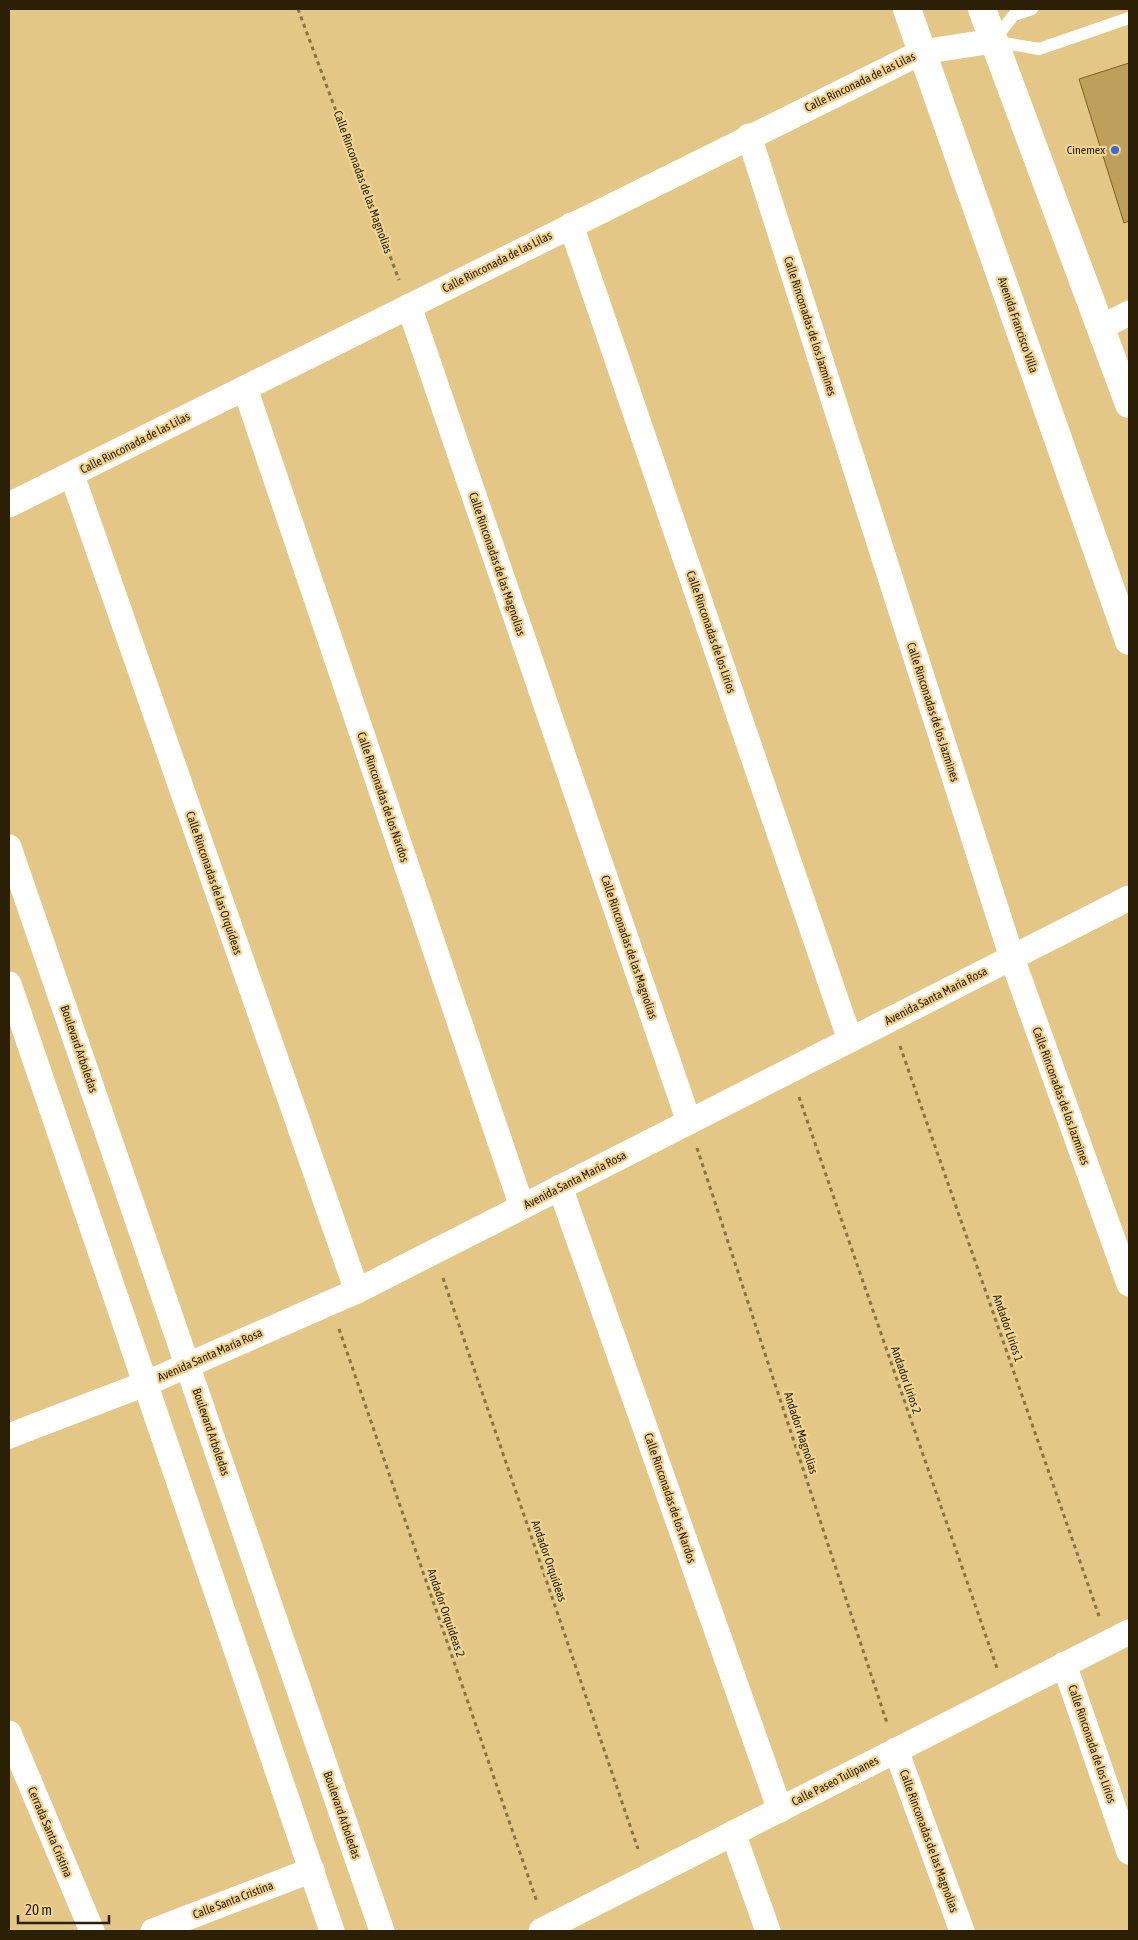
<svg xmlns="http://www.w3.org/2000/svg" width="1138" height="1940" font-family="'Asap Condensed',sans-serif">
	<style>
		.building { fill: #be9f5b; stroke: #7d6120 }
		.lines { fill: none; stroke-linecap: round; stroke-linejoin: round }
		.path { stroke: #897446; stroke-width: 3; stroke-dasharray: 4 4; stroke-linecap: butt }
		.lane { stroke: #fff; stroke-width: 12 }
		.street { stroke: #fff; stroke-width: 25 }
		.primary { stroke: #fff; stroke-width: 28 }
		.poi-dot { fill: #3c67d8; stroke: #f1d393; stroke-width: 2 }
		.labels { text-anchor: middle; stroke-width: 4.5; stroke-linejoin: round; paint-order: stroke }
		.street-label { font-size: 12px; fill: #2b2005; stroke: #f1d393 }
		.poi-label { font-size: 12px; fill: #2b2005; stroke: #f1d393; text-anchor: end }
	</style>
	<rect width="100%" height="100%" fill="#e4c686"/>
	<!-- building -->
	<polygon class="building" points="1129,63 1129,221 1124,223 1079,79"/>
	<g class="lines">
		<!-- path -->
		<g class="path">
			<polyline points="298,9 399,280"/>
			<polyline points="900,1046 1099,1616"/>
			<polyline points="799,1097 997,1668"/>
			<polyline points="697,1148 887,1723"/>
			<polyline points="443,1278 638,1849"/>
			<polyline points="339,1329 537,1902"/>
		</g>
		<!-- lane -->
		<polyline class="lane" points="1032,9 1014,15 993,41 1039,49 1129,18"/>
		<!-- street -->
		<g class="street">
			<polyline points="749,136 1012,958 1129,1284"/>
			<polyline points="571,225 850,1040"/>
			<polyline points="409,306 689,1122"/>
			<polyline points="1102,327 1129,313"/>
			<polyline points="245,388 522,1207"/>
			<polyline points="72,475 357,1291"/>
			<polyline points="9,505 922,52 993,41"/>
			<polyline points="9,847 382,1931"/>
			<polyline points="9,984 332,1931"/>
			<polyline points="560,1187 780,1810"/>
			<polyline points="9,1436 147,1383 357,1291 1129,898"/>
			<polyline points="1064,1664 1129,1852"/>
			<polyline points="9,1733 92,1931"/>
			<polyline points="896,1750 962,1931"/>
			<polyline points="733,1833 768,1931"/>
			<polyline points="153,1931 312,1870"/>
			<polyline points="541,1931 1129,1632"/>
		</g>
		<!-- primary -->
		<g class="primary">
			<polyline points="907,9 1129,641"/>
			<polyline points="982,9 1129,404"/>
		</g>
	</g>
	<!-- markers -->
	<circle class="poi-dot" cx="1115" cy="150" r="5"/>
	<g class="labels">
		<!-- street labels -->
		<g class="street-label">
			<text transform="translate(860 82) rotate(-26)" y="4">Calle Rinconada de las Lilas</text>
			<text transform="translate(363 182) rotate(70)" y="4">Calle Rinconadas de las Magnolias</text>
			<text transform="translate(497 262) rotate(-27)" y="4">Calle Rinconada de las Lilas</text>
			<text transform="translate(1018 325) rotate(71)" y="4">Avenida Francisco Villa</text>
			<text transform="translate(810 326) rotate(72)" y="4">Calle Rinconadas de los Jazmines</text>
			<text transform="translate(135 443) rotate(-27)" y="4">Calle Rinconada de las Lilas</text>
			<text transform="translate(497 564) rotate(71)" y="4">Calle Rinconadas de las Magnolias</text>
			<text transform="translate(711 632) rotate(71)" y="4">Calle Rinconadas de los Lirios</text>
			<text transform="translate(933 712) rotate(72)" y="4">Calle Rinconadas de los Jazmines</text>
			<text transform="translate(383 797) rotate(71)" y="4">Calle Rinconadas de los Nardos</text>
			<text transform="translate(214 883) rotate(71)" y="4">Calle Rinconadas de las Orquídeas</text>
			<text transform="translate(629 947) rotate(71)" y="4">Calle Rinconadas de las Magnolias</text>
			<text transform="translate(936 996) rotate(-27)" y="4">Avenida Santa María Rosa</text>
			<text transform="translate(79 1049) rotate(71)" y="4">Boulevard Arboledas</text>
			<text transform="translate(1061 1096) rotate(70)" y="4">Calle Rinconadas de los Jazmines</text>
			<text transform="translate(575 1180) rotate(-27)" y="4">Avenida Santa María Rosa</text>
			<text transform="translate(1008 1328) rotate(71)" y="4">Andador Lirios 1</text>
			<text transform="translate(210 1355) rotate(-24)" y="4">Avenida Santa María Rosa</text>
			<text transform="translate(906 1380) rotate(71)" y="4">Andador Lirios 2</text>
			<text transform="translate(211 1432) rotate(71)" y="4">Boulevard Arboledas</text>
			<text transform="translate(801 1433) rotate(72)" y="4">Andador Magnolias</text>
			<text transform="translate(670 1498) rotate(71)" y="4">Calle Rinconadas de los Nardos</text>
			<text transform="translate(549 1561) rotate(71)" y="4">Andador Orquídeas</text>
			<text transform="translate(446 1613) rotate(71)" y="4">Andador Orquídeas 2</text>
			<text transform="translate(1092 1744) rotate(71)" y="4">Calle Rinconada de los Lirios</text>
			<text transform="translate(835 1781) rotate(-27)" y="4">Calle Paseo Tulipanes</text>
			<text transform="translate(342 1815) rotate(71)" y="4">Boulevard Arboledas</text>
			<text transform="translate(50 1832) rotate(67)" y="4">Cerrada Santa Cristina</text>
			<text transform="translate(929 1841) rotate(70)" y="4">Calle Rinconadas de las Magnolias</text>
			<text transform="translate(233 1900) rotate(-21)" y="4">Calle Santa Cristina</text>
		</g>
		<!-- poi labels -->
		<g class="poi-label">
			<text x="1105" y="154">Cinemex</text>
		</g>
	</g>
	<!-- border -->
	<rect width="1138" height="1940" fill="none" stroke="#2b2005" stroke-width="20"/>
	<!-- scale -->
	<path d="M18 1915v8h91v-8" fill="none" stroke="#2b2005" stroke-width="2.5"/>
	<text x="25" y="1915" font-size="15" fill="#2b2005" stroke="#f1d393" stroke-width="4" paint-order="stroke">20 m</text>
</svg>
